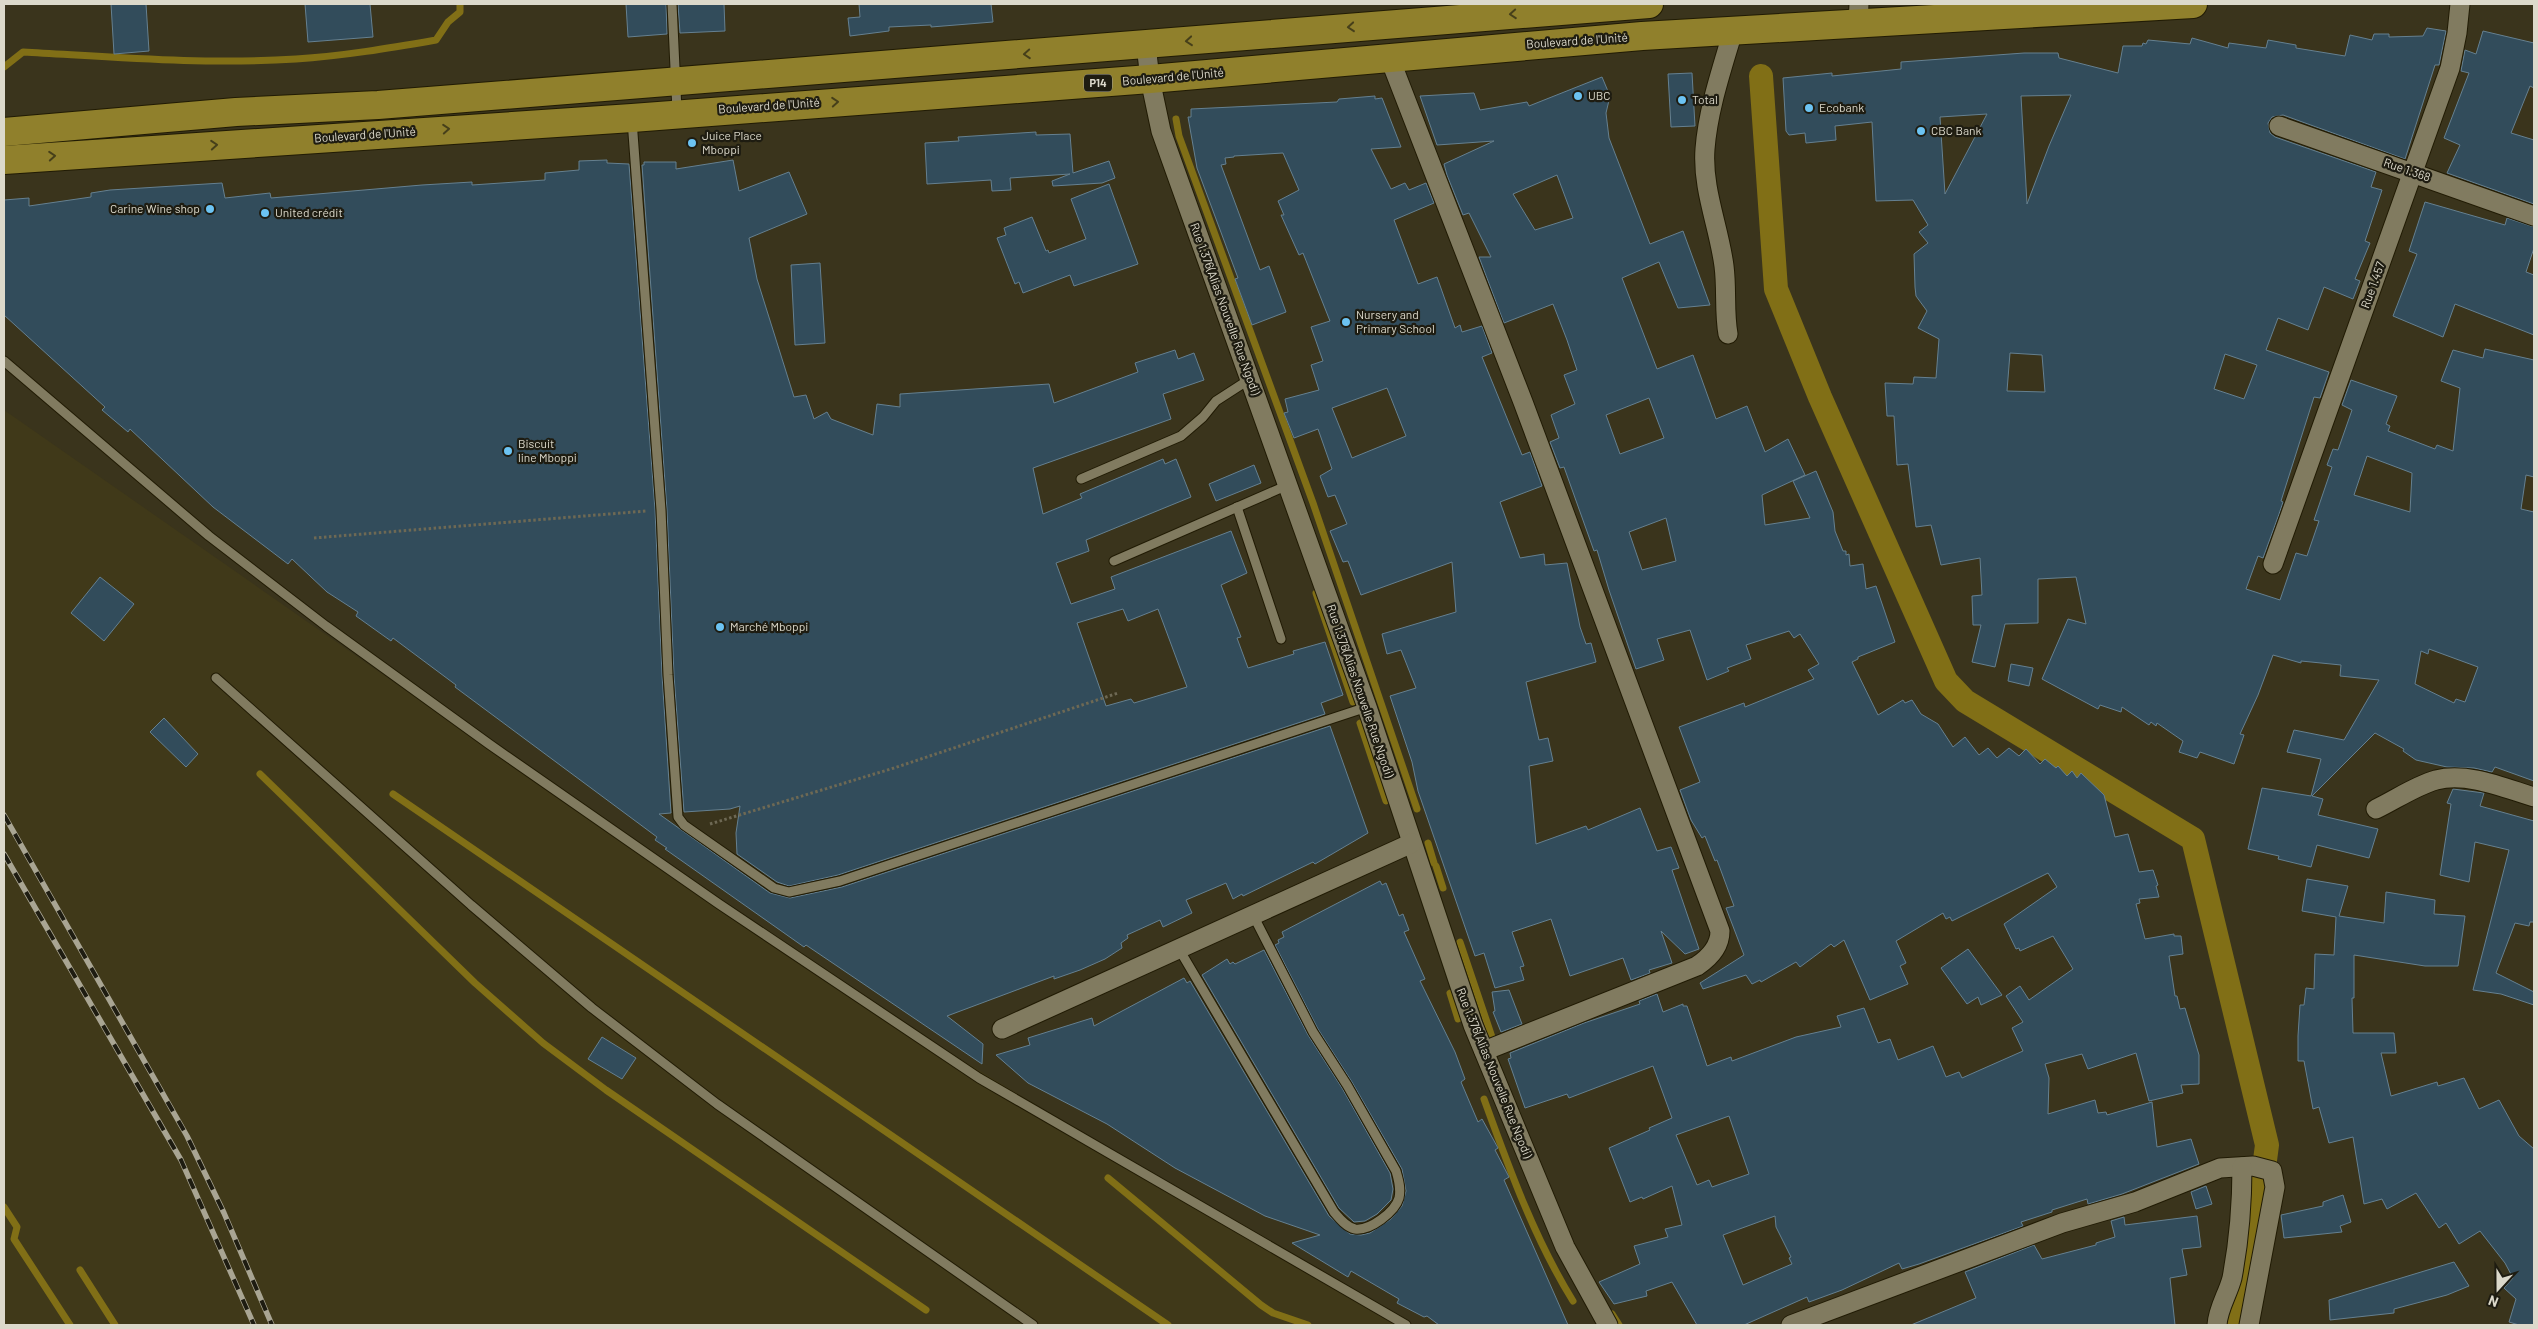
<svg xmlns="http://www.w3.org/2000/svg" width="2538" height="1329" font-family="Barlow,sans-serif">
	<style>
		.built { fill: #403919 }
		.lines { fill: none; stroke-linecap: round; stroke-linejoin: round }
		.stream { stroke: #816f16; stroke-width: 7 }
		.canal { stroke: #816f16; stroke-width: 24 }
		.building { fill: #324c5b; stroke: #658090; fill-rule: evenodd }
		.service-casing { stroke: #211b04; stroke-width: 11 }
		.minor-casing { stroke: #211b04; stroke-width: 21 }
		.primary-casing { stroke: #211b04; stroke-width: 30 }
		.path { stroke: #6e6954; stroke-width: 3; stroke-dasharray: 2.5 2.5; stroke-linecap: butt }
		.service { stroke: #817b60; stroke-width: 9 }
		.minor { stroke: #817b60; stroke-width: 19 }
		.primary { stroke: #90802c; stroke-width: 28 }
		.rail-casing { stroke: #a9a593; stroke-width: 5.5 }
		.rail { stroke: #1e1c11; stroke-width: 4; stroke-dasharray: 11; stroke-linecap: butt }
		.oneway { stroke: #463f1a }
		.poi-dot { fill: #6cc3f2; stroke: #1e1c11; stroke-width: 2 }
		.labels { text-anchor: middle; stroke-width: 4.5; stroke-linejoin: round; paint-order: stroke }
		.shield { fill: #1e1c11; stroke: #a3a093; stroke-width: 1 }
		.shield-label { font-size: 11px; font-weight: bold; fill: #dcd9cb }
		.street-label { font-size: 12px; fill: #dcd9cb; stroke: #1e1c11 }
		.poi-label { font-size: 12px; fill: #dcd9cb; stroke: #1e1c11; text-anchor: start }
	</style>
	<rect width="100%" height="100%" fill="#3a341c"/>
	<!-- built -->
	<polygon class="built" points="4,410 762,939 1400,1325 4,1325"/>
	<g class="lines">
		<!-- stream -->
		<g class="stream">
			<path d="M4,67L23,52C114,57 205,65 296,59C343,56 390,48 436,40L448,22L460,12V4"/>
			<polyline points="1176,119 1179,136 1313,503 1417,809"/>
			<polyline points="1316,593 1353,702"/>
			<polyline points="1360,723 1386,801"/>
			<polyline points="260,774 475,983 543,1043 606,1090 926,1310"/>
			<polyline points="393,794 1168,1325"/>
			<polyline points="1428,843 1434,863"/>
			<polyline points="1436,866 1443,888"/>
			<polyline points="1460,942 1493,1040"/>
			<polyline points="1450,993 1458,1019"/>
			<path d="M1484,1099C1509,1168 1534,1238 1573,1301"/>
			<polyline points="1108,1178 1261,1305 1273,1313 1308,1325"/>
			<polyline points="4,1207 17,1227 14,1239 70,1325"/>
			<polyline points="80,1270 115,1325"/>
			<polyline points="1612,1314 1619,1325"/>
		</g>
		<!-- canal -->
		<polyline class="canal" points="1761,76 1776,289 1820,397 1946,681 1965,701 2193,839 2267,1145 2254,1244 2233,1325"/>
	</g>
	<!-- building -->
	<g class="building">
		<polygon points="111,4 146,4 149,51 114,54"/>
		<polygon points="305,4 370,4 373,37 308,42"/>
		<polygon points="626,4 666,4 667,34 628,37"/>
		<polygon points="678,4 724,4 725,31 680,33"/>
		<polygon points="859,4 991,4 993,22 931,27 931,25 889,27 889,31 850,36 848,18 860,17"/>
		<path d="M2427,28L2446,31L2439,65H2435L2405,159L2283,115L2272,117L2268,123L2270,133L2275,137L2376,172L2371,187L2382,190L2365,241L2370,243L2355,279L2360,281L2353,299L2324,287L2308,330L2278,318L2266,350L2329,372L2320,398L2314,397L2281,501L2283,502L2279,514L2263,558L2258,556L2246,589L2280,600L2296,553L2307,556L2319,521L2314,520L2332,467L2327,465L2333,449L2338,450L2352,410L2342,405L2351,380L2397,396L2386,424L2390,426L2388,431L2435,449L2437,445L2453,451L2460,388L2441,381L2453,350L2483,358L2485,349L2534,360V477L2526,475L2521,509L2534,512V781L2495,767L2492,772L2474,768L2447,767L2416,760L2403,751L2404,749L2375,733L2312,796L2323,799L2318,815L2378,829L2369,858L2317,845L2311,867L2278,859L2279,856L2248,849L2262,788L2311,796L2321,759L2287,752L2294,730L2344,740L2379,680L2340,676L2341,665L2301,661V663L2273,655L2258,695L2240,734L2244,735L2234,764L2200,752L2197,758L2179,752L2183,741L2157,723L2156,726L2151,722L2149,725L2122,707L2121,712L2100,705L2098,709L2042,679L2068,619L2086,624L2076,577L2038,579V623L2005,624L1995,667L1972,662L1981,625H1973L1972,596L1982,595L1980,558L1941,565L1931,525L1916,527L1908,464L1897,465L1894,416H1887L1885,383L1913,384L1914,377L1936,378L1939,339L1918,328L1927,311L1916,296L1915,287L1914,254L1928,243L1919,232L1928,225L1913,200L1876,201L1872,122L1835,126L1836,140L1806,143L1805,133L1789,135L1786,131L1783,78L1832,73V76L1901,69V62L2024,53H2058L2059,58L2118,73L2123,46H2142L2143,43L2146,44L2148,40L2190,44L2192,38L2228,48L2229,43L2266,48L2268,40L2296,45V48L2345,56L2350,35L2372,40L2374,34H2389V37L2423,36ZM2071,95L2049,146L2027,204L2021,96ZM1987,114L1945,194L1940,117ZM2010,353L2042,355L2045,392L2007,391ZM2225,354L2257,365L2244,399L2214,389ZM2367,456L2412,473L2410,512L2354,495ZM2429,649L2478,667L2465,702L2456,699L2454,703L2415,684L2421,651L2428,654Z"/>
		<polygon points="2483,31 2534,43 2534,88 2530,86 2511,133 2534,140 2534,204 2447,173 2460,145 2444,138 2469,73 2461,71 2465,50 2476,54"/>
		<polygon points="1692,73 1695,126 1671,127 1668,74"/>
		<path d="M1602,77L1610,96L1606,113L1609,138L1650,244L1683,231L1710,305L1678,308L1659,262L1622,278L1657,369L1693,355L1716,419L1747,406L1765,452L1788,439L1805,475L1762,495L1765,525L1810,518L1793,481L1816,471L1833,512L1835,531L1843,551H1846V555L1849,554L1850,566L1863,564L1866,589L1876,586L1895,642L1858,657V659L1852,662L1878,715L1903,700L1905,703L1912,700L1921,714L1938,724L1953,747L1965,737L1979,755L1988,748L1997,758L2009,748L2019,756L2026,749L2040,764L2045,759L2056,768L2058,766L2067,776L2072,771L2077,778L2081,773L2104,795L2115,837L2128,834L2139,872L2153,870L2158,885L2156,886L2159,897L2139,899L2140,903L2136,904L2145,939L2174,934V936H2181L2183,954L2169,956L2175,996H2177L2180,1009L2185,1008L2199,1055V1084L2181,1085L2183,1093L2149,1101L2136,1053L2088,1069L2082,1054L2045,1064L2049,1078L2048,1114L2095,1100L2098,1113L2106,1112L2107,1115L2152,1102L2157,1147L2191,1139L2199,1164L2122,1194L2088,1204L2087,1199L2052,1210V1212L2021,1222L2023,1226L1919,1264L1902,1269L1899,1263L1842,1290L1809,1302L1807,1297L1744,1325H1697L1672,1282L1646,1291L1647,1296L1614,1304L1599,1282L1640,1264L1634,1246L1668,1237L1665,1229L1682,1225L1672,1186L1643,1199L1642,1197L1630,1202L1609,1148L1650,1130L1649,1128L1672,1118L1653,1066L1569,1098L1567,1094L1525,1108L1508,1059L1511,1058L1510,1053L1584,1023L1640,1004L1639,1001L1657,994L1663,1012L1683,1004V1006H1687L1707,1066L1731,1057L1732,1061L1796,1037L1841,1027L1837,1016L1864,1008L1878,1043L1890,1039L1898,1060L1933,1046L1946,1077L1959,1072L1962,1078L2023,1051L2012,1028L2023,1022L2006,996L2020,986L2029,1000L2073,969L2053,936L2020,951L2019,948L2016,949L2004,924L2057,887L2048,873L1952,921L1950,917L1946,919L1943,913L1896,941L1906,963L1900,966L1908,984L1870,1000L1844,940L1834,947L1831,944L1800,967L1796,962L1761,982L1760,980L1752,984L1746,975L1703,989L1700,983L1744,955L1726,908L1734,906L1717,860L1715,861L1705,836L1702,838L1691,820L1680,790L1700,782L1679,727L1744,703L1745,707L1814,679L1808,670L1819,664L1800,634L1794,638L1789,631L1746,645L1751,659L1727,668L1729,671L1707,680L1690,630L1657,639L1664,660L1636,669L1609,590L1597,550L1594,551L1564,467L1560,468L1550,442L1559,438L1551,415L1575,404L1564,375L1577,370L1567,340L1553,304L1504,323L1479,257H1491L1469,213L1463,215L1447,175L1444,164L1494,141L1437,145L1420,96L1474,93L1480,110L1527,102L1529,106ZM1557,175L1573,218L1535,230L1513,194ZM1649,398L1664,438L1620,454L1606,415ZM1666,518L1676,561L1642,570L1629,532ZM1729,1116L1749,1174L1712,1187L1709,1180L1697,1185L1676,1135ZM1775,1216L1776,1227L1791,1257L1789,1258L1792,1264L1743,1285L1723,1235Z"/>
		<path d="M1375,96V99L1382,98L1401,147L1371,149L1391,189L1405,183L1409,190L1426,183L1434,203L1394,220L1418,284L1437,277L1455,328L1460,325L1462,332L1482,326L1492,353L1482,357L1522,455L1530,452L1542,486L1500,502L1520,558L1544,554L1545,565L1567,563L1580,627L1586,644L1591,643L1596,662L1526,682L1539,740L1548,738L1553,761L1529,766L1536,844L1586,826L1588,830L1640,808L1657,851L1671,847L1679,868L1672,870L1699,949L1685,954L1661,931L1672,963L1649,970L1650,973L1631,980L1623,958L1570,976L1551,919L1512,932L1524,966L1520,967L1524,980L1495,988L1484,953L1475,956L1418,791L1412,762L1390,696L1416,688L1401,650L1387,654L1382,634L1456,612L1452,562L1361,595L1348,561L1343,562L1330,531L1347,524L1335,495L1328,497L1320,476L1332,469L1318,429L1294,438L1284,413L1288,412L1285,399L1319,390L1311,365L1323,361L1311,327L1330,321L1303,253L1299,255L1281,215H1284L1278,201L1299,190L1283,153L1234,156V157L1225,158L1226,164L1221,165L1260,270L1269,266L1286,312L1252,325L1235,279L1238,278L1197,168L1188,117H1191V109L1337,102L1339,99ZM1387,388L1406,436L1352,458L1332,408Z"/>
		<polygon points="1036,132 1036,135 1070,134 1073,173 1109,161 1115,178 1102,183 1053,186 1052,181 1070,174 1010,178 1011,190 992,191 991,180 927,184 925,143 959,141 958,137"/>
		<polygon points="607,160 607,163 629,164 655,510 662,675 671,813 659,814 770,893 790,898 842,887 1330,726 1368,833 1315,864 1313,862 1243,896 1242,894 1233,899 1226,883 1186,900 1192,913 1163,927 1160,920 1127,935 1128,938 1121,943 1122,948 1105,959 1080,970 1054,979 1054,976 947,1016 983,1044 982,1064 806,945 804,947 665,849 667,848 655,840 657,837 455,687 456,685 393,638 391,641 356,616 358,612 327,592 292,559 288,564 213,507 130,429 128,432 102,410 105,407 4,315 4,200 29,198 29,206 91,197 91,193 110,190 222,183 225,198 270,193 271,198 422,185 472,182 472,185 545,180 545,173 579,170 579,161"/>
		<path d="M733,160L739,191L789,172L807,214L749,238L757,279L794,397L806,395L814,419L827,412L831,419L873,435L877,404L900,407V394L1049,384L1054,403L1138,372L1135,363L1175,350L1178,359L1194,353L1204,380L1163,394L1171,419L1033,468L1043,514L1082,498L1080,494L1163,459L1165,464L1176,459L1191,497L1086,540L1089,551L1056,563L1071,604L1115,589L1111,577L1231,531L1247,573L1221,585L1241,637L1237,638L1248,668L1294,654L1293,651L1325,642L1343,695L1321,703L1325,714L838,875L789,886L777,882L737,854L736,833L740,806L730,809L684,812L674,675L667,510L642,165H644V162H676V169ZM1123,609L1128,621L1158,609L1187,687L1134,703L1131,699L1106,706L1077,623Z"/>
		<polygon points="1109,184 1138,264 1074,286 1070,275 1023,293 1019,282 1015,284 997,238 1006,235 1004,228 1032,217 1046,251 1048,250 1049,253 1086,239 1071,199"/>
		<polygon points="2425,202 2505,225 2507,218 2534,227 2534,248 2526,272 2534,275 2534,335 2455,304 2443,337 2393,316 2417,254 2409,251"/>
		<polygon points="820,263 825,343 795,345 791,265"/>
		<polygon points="1254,465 1261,483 1216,501 1209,484"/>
		<polygon points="100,577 134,604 104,641 71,613"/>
		<polygon points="2011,664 2033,668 2029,686 2008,681"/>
		<polygon points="164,718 198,754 186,767 150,732"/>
		<polygon points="2453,789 2484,793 2480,806 2534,821 2534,922 2530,922 2529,926 2515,923 2496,973 2534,992 2534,1005 2501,994 2473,990 2509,850 2475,842 2469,882 2440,875 2451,804 2447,803"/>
		<polygon points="2307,879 2348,886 2339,916 2384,923 2386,892 2435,900 2434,914 2465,916 2458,966 2425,966 2354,955 2354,998 2352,998 2353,1033 2394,1033 2396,1053 2381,1053 2391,1096 2437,1082 2438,1086 2464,1078 2479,1109 2499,1100 2519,1136 2534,1149 2534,1325 2519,1325 2509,1322 2516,1299 2504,1288 2513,1278 2505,1263 2480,1231 2459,1244 2446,1223 2439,1228 2416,1193 2387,1209 2382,1199 2364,1204 2353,1137 2329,1143 2319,1107 2313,1109 2304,1061 2298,1061 2298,1036 2300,1005 2304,1005 2306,988 2314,989 2315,954 2334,955 2336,917 2302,911"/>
		<polygon points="1380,881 1382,885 1386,883 1399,916 1403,914 1409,930 1404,932 1425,979 1420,981 1455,1052 1465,1079 1461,1082 1478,1122 1482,1119 1498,1148 1495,1150 1509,1177 1504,1180 1568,1325 1439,1325 1427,1316 1424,1317 1397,1303 1399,1299 1351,1271 1348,1277 1292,1243 1320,1235 1265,1216 1175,1168 1107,1124 1028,1083 996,1055 1030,1045 1028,1038 1092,1018 1094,1026 1184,978 1187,983 1190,981 1329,1216 1350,1234 1361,1235 1370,1233 1391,1219 1402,1206 1406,1191 1402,1169 1352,1082 1318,1029 1275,945 1279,943 1278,940 1284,937 1282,932"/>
		<polygon points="1968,949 2002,995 1981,1005 1978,997 1967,1004 1941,968"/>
		<polygon points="1264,950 1308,1035 1342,1088 1390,1173 1393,1189 1391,1200 1377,1214 1365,1221 1354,1222 1339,1208 1202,975 1227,959 1230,964 1233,962 1235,964"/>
		<polygon points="1509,990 1522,1024 1501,1032 1493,1012 1495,1011 1492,992"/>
		<polygon points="602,1037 636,1058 622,1079 588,1059"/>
		<polygon points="2206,1186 2212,1204 2196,1209 2191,1192"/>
		<polygon points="2343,1195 2351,1222 2340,1226 2342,1232 2284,1238 2281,1215 2323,1206 2323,1202"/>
		<polygon points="2197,1216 2201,1247 2182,1249 2187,1275 2170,1278 2175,1325 1911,1325 1976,1298 1965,1272 2034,1245 2042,1259 2096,1245 2096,1243 2115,1237 2111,1221 2124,1217 2125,1225"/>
		<polygon points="2454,1262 2469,1286 2447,1295 2394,1309 2394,1313 2330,1320 2329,1300"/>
	</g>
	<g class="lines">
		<defs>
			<g id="service">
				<polyline points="672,4 677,111"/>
				<polyline points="632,120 661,510 668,675 678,817 684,825 774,888 789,892 840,881 1367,707"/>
				<polyline points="4,361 209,536 326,626 489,744 719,904 979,1078 1406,1325"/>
				<polyline points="1081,479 1181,436 1203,417 1216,401 1250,379"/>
				<polyline points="1237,507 1281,639"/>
				<polyline points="1114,561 1288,485"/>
				<polyline points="216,678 471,905 592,1008 717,1104 1033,1325"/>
				<path d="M1179,949L1334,1212C1339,1218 1346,1227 1355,1229C1370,1231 1395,1212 1399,1198C1401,1189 1399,1181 1396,1171L1347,1085L1313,1032L1253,915"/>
			</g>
			<g id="minor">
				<polyline points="1858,23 1859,4"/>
				<polyline points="1146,45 1150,79 1161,131 1367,707 1473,1025 1565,1247 1608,1325"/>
				<path d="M1390,59L1523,402L1720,931C1720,946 1709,958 1697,966L1484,1051"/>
				<polyline points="2279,126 2534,216"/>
				<path d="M1728,334C1724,312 1727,289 1724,266C1719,227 1702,189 1705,149C1708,109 1722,69 1733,31"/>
				<polyline points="2273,564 2450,68 2457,33 2460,4"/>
				<path d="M2376,809C2395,800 2415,786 2436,780C2468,772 2504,788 2534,797"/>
				<polyline points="1002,1029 1412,843"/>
				<polyline points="1791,1325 2062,1223 2135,1202 2220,1168 2253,1166 2272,1171 2275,1187 2249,1325"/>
				<path d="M2217,1325C2218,1308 2228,1294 2232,1278C2239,1241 2242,1204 2242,1167"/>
			</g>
			<g id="primary">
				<polyline points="4,132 236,112 378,105 1649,4"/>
				<polyline points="4,160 632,118 1150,79 1642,36 2193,4"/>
			</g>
		</defs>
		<!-- service casing -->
		<use href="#service" class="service-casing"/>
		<!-- minor casing -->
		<use href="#minor" class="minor-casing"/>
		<!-- primary casing -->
		<use href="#primary" class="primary-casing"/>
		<!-- path -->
		<g class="path">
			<polyline points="314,538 646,511"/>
			<polyline points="710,824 894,768 1118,693"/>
		</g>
		<!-- service -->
		<use href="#service" class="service"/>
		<!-- minor -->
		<use href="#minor" class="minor"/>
		<!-- primary -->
		<use href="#primary" class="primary"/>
		<defs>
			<g id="rail">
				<polyline points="4,815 187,1136 224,1213 272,1325"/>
				<polyline points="4,854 181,1160 254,1325"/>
			</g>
		</defs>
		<!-- rail casing -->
		<use href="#rail" class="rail-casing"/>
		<!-- rail -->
		<use href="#rail" class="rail"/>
	</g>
	<!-- one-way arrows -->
	<defs><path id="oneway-chevron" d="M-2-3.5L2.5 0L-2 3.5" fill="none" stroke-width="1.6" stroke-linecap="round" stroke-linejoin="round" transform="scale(1.25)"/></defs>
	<g class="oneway">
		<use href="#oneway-chevron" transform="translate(1513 14) rotate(176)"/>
		<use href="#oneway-chevron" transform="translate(1351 27) rotate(175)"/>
		<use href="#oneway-chevron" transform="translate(1189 41) rotate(175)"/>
		<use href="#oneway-chevron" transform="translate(1027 54) rotate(176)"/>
		<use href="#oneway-chevron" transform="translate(835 102) rotate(-4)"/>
		<use href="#oneway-chevron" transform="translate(446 129) rotate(-4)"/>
		<use href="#oneway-chevron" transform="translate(214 145) rotate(-4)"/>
		<use href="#oneway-chevron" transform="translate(52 156) rotate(-4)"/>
	</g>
	<!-- markers -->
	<g class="poi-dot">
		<circle cx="1578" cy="96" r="5"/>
		<circle cx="1682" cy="100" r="5"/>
		<circle cx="1809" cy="108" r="5"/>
		<circle cx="1921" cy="131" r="5"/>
		<circle cx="692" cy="143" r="5"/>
		<circle cx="210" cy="209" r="5"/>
		<circle cx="265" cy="213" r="5"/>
		<circle cx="1346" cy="322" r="5"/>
		<circle cx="508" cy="451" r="5"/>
		<circle cx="720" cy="627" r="5"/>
	</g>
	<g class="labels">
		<!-- shield labels -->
		<rect class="shield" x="1084" y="74.5" width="28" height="17" rx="4"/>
		<g class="shield-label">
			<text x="1098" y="87">P14</text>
		</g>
		<!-- street labels -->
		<g class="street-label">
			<text transform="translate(1577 41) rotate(-4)" y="4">Boulevard de l'Unité</text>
			<text transform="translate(1173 77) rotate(-5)" y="4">Boulevard de l'Unité</text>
			<text transform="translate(769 106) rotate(-4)" y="4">Boulevard de l'Unité</text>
			<text transform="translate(365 135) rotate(-4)" y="4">Boulevard de l'Unité</text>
			<text transform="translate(2407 170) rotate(19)" y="4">Rue 1.368</text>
			<text transform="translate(2373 285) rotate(-70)" y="4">Rue 1.457</text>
			<text transform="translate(1225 309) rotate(70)" y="4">Rue 1.376(Alias Nouvelle Rue Ngodi)</text>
			<text transform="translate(1360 691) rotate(71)" y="4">Rue 1.376(Alias Nouvelle Rue Ngodi)</text>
			<text transform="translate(1494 1073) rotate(68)" y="4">Rue 1.376(Alias Nouvelle Rue Ngodi)</text>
		</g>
		<!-- poi labels -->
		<g class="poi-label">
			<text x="1588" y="100">UBC</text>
			<text x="1692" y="104">Total</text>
			<text x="1819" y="112">Ecobank</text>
			<text x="1931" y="135">CBC Bank</text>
			<text x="702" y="140">Juice Place<tspan x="702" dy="14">Mboppi</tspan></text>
			<text x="200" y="213" text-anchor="end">Carine Wine shop</text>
			<text x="275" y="217">United crédit</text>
			<text x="1356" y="319">Nursery and<tspan x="1356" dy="14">Primary School</tspan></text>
			<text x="518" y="448">Biscuit<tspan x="518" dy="14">line Mboppi</tspan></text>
			<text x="730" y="631">Marché Mboppi</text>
		</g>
	</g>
	<!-- border -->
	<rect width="2538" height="1329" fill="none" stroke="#dcd9cb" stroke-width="10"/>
	<!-- north arrow -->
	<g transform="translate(2498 1289) rotate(201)" stroke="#1e1c11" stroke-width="4" paint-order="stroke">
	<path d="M0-4L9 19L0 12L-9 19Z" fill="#dcd9cb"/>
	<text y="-8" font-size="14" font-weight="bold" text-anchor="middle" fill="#dcd9cb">N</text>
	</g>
</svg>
